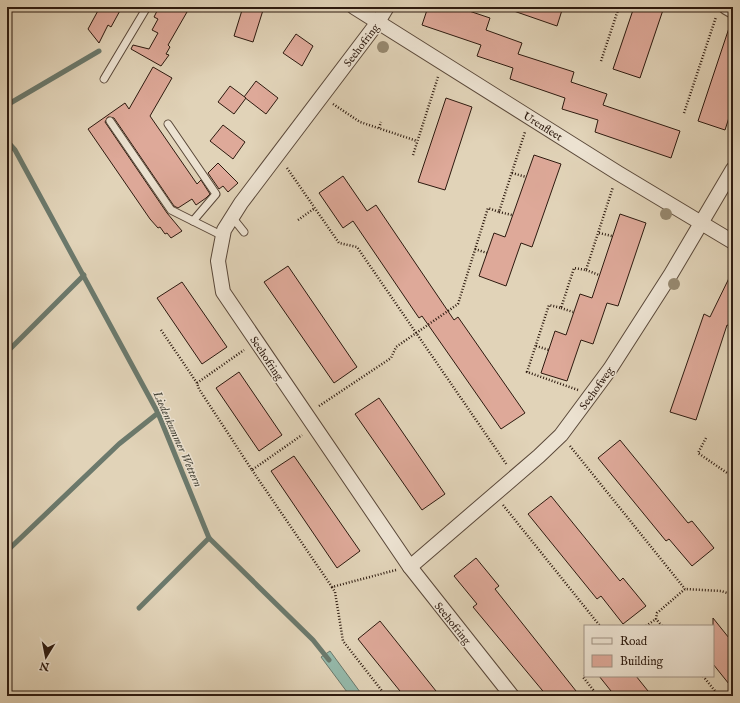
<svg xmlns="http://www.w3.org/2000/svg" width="740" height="703" font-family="'IM FELL English',serif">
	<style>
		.water { fill: #95b9aa; stroke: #6b796c }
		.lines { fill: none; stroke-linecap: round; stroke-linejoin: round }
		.stream { stroke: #6b796c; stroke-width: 5 }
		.building { fill: #dea999; stroke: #2d1a0f }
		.service-casing { stroke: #5a4839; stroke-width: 9 }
		.minor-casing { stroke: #5a4839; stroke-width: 16 }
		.path { stroke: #2d1a0f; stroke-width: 2.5; stroke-dasharray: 1 2; stroke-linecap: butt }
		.service { stroke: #ece2d1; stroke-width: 7 }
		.minor { stroke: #ece2d1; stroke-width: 14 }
		.tree { fill: #96886f }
		.labels { text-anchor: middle; stroke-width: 3; stroke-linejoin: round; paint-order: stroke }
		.street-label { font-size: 11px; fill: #2d1a0f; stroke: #ece2d1 }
		.water-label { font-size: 12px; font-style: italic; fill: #4c4a3e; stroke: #ece2d1 }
	</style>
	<rect width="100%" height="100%" fill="#e1d3b8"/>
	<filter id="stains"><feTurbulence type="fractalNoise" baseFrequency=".005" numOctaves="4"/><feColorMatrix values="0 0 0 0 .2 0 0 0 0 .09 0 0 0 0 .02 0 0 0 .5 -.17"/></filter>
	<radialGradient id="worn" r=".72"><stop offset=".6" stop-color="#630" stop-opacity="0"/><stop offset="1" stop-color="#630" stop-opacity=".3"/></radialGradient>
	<!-- water -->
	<polygon class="water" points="330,651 363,696 350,696 321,657"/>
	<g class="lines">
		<!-- stream -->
		<g class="stream">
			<polyline points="7,105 99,51"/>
			<polyline points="7,141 15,150 158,413 209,538 313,640 329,660"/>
			<polyline points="7,352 84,275"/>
			<polyline points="7,551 119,444 158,413"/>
			<polyline points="139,608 209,538"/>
		</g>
	</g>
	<!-- building -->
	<g class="building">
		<polygon points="100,7 122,7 111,27 108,25 99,43 88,29"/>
		<polygon points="159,7 178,7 187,12 168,45 170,47 166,54 169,55 161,66 131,49 133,45 149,49 158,33 152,30 158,19 154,17"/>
		<polygon points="243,7 264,7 253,42 234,36"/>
		<polygon points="428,7 457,7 490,18 486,30 522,43 518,54 574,72 571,82 607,94 603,105 680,131 671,158 595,132 598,120 562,109 565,98 510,79 513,68 477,56 481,45 422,25"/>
		<polygon points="509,7 563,7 557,26 508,9"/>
		<polygon points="634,7 664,7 640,78 613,69"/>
		<polygon points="731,22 733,22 733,105 725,130 698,121"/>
		<polygon points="296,34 313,46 302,66 283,53"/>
		<polygon points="153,67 172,78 150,116 197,184 201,180 210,194 206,198 196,205 192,199 178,208 174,206 114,118 108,117 105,122 167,213 182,231 171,238 167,233 165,234 160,227 158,228 150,219 88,129 125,103 129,109"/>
		<polygon points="256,81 278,98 266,114 244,97"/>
		<polygon points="230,86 246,98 234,114 218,102"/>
		<polygon points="446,98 472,107 445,190 418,182"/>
		<polygon points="223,125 245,142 233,159 210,141"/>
		<polygon points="534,155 561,164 532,247 521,243 506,286 479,276 494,233 505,237"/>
		<polygon points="218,163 238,183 228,192 223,186 219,189 208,173"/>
		<polygon points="343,176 367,211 376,205 454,320 458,317 525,413 501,429 422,316 419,318 353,221 343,228 319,193"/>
		<polygon points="620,214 646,223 618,306 607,303 593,344 581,340 567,381 541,373 555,331 566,335 580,294 592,298"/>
		<polygon points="288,266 357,367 334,383 264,282"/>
		<polygon points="733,270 733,327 727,325 696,420 670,412 704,314 710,317"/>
		<polygon points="182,282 227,347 202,364 157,298"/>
		<polygon points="239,372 282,435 259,451 216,388"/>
		<polygon points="379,398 445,494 422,510 355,414"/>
		<polygon points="620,440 688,523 692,521 714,548 692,566 669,539 666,541 598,458"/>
		<polygon points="294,456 360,551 337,568 271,471"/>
		<polygon points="551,496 620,581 623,578 646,606 623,624 601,596 597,599 528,514"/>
		<polygon points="476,558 499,586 495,589 580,696 547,696 473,607 477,604 454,576"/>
		<polygon points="713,618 733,643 733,689 713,664"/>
		<polygon points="380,621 440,696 404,696 370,654 358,639"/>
		<polygon points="599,676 636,676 652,696 615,696"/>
	</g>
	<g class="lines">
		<defs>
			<g id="service">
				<polyline points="104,79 147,7"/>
				<polyline points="110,121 171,210 223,236"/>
				<polyline points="168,124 216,194 193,221"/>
				<polyline points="232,217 244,232"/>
			</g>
			<g id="minor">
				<polyline points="354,7 618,173 733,242"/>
				<polyline points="387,7 378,22 241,203 224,230 218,261 223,292 410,567 512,696"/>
				<polyline points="726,7 733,11"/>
				<polyline points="410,567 539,456 561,435 610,369 671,274 733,169"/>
			</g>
		</defs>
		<!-- service casing -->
		<use href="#service" class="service-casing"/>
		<!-- minor casing -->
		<use href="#minor" class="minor-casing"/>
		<!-- path -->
		<g class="path">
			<polyline points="601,61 619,7"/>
			<polyline points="333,104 360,122 417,141"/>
			<polyline points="684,113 716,17"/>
			<polyline points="379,128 381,122"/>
			<polyline points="413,155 438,77"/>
			<polyline points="287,168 339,243 357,247 507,465"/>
			<polyline points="512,173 526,177"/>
			<polyline points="499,212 512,215"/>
			<polyline points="298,220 315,208"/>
			<polyline points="599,233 612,236"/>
			<polyline points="475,249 487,253"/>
			<polyline points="586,270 599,275"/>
			<polyline points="561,308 573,312"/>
			<polyline points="161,330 197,383 199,389 252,470 302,435"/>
			<polyline points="536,346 549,350"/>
			<polyline points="197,383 244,350"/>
			<polyline points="578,390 527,372 549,305 561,308 574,268 586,270 613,187"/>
			<polyline points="319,406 391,358 396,347 458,304 488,208 499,212 525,132"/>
			<polyline points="706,438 698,453 733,477"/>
			<polyline points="570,446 685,589"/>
			<polyline points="252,470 332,587 396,570"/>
			<polyline points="503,505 600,626"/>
			<polyline points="332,587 335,592 343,641 386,696"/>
			<polyline points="646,626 656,619"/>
			<polyline points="662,626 656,619 657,613 685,589 721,591 733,595"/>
			<polyline points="585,676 583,677 598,696"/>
			<polyline points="703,676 719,696"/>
		</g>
		<!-- service -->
		<use href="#service" class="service"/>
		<!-- minor -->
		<use href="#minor" class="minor"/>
	</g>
	<!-- trees -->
	<g class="tree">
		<circle cx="383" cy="47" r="6"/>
		<circle cx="666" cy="214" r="6"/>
		<circle cx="674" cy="284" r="6"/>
	</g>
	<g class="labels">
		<!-- street labels -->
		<g class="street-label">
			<text transform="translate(361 45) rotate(-53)" y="4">Seehofring</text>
			<text transform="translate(543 126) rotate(32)" y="4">Urenfleet</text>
			<text transform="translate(267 358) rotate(56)" y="4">Seehofring</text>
			<text transform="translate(596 388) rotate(-54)" y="4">Seehofweg</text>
			<text transform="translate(453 623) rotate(51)" y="4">Seehofring</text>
		</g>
		<!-- water labels -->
		<g class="water-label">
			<text transform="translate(178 439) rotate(66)" y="4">Liedenkummer Wettern</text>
		</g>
	</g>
	<!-- margin -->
	<rect width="740" height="703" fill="none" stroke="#e1d3b8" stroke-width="24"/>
	<rect x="8" y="8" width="724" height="687" fill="none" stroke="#2d1a0f" stroke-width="2"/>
	<rect x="12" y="12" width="716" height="679" fill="none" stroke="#2d1a0f"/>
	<!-- legend -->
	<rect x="584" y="625" width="130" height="52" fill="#ece2d1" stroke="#a09283"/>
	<rect x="592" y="638" width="20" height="6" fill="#ece2d1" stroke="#a09283"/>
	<text x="620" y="645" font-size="12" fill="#2d1a0f">Road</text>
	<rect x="592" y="655" width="20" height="12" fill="#dea999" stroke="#a09283"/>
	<text x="620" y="665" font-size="12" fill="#2d1a0f">Building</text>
	<!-- north arrow -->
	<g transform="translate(46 657) rotate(190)" stroke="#ece2d1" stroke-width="3" paint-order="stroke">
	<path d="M0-3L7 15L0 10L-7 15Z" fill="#2d1a0f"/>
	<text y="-6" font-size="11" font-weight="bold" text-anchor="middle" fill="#2d1a0f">N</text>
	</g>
	<rect width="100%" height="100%" filter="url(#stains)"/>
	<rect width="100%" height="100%" fill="url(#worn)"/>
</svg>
